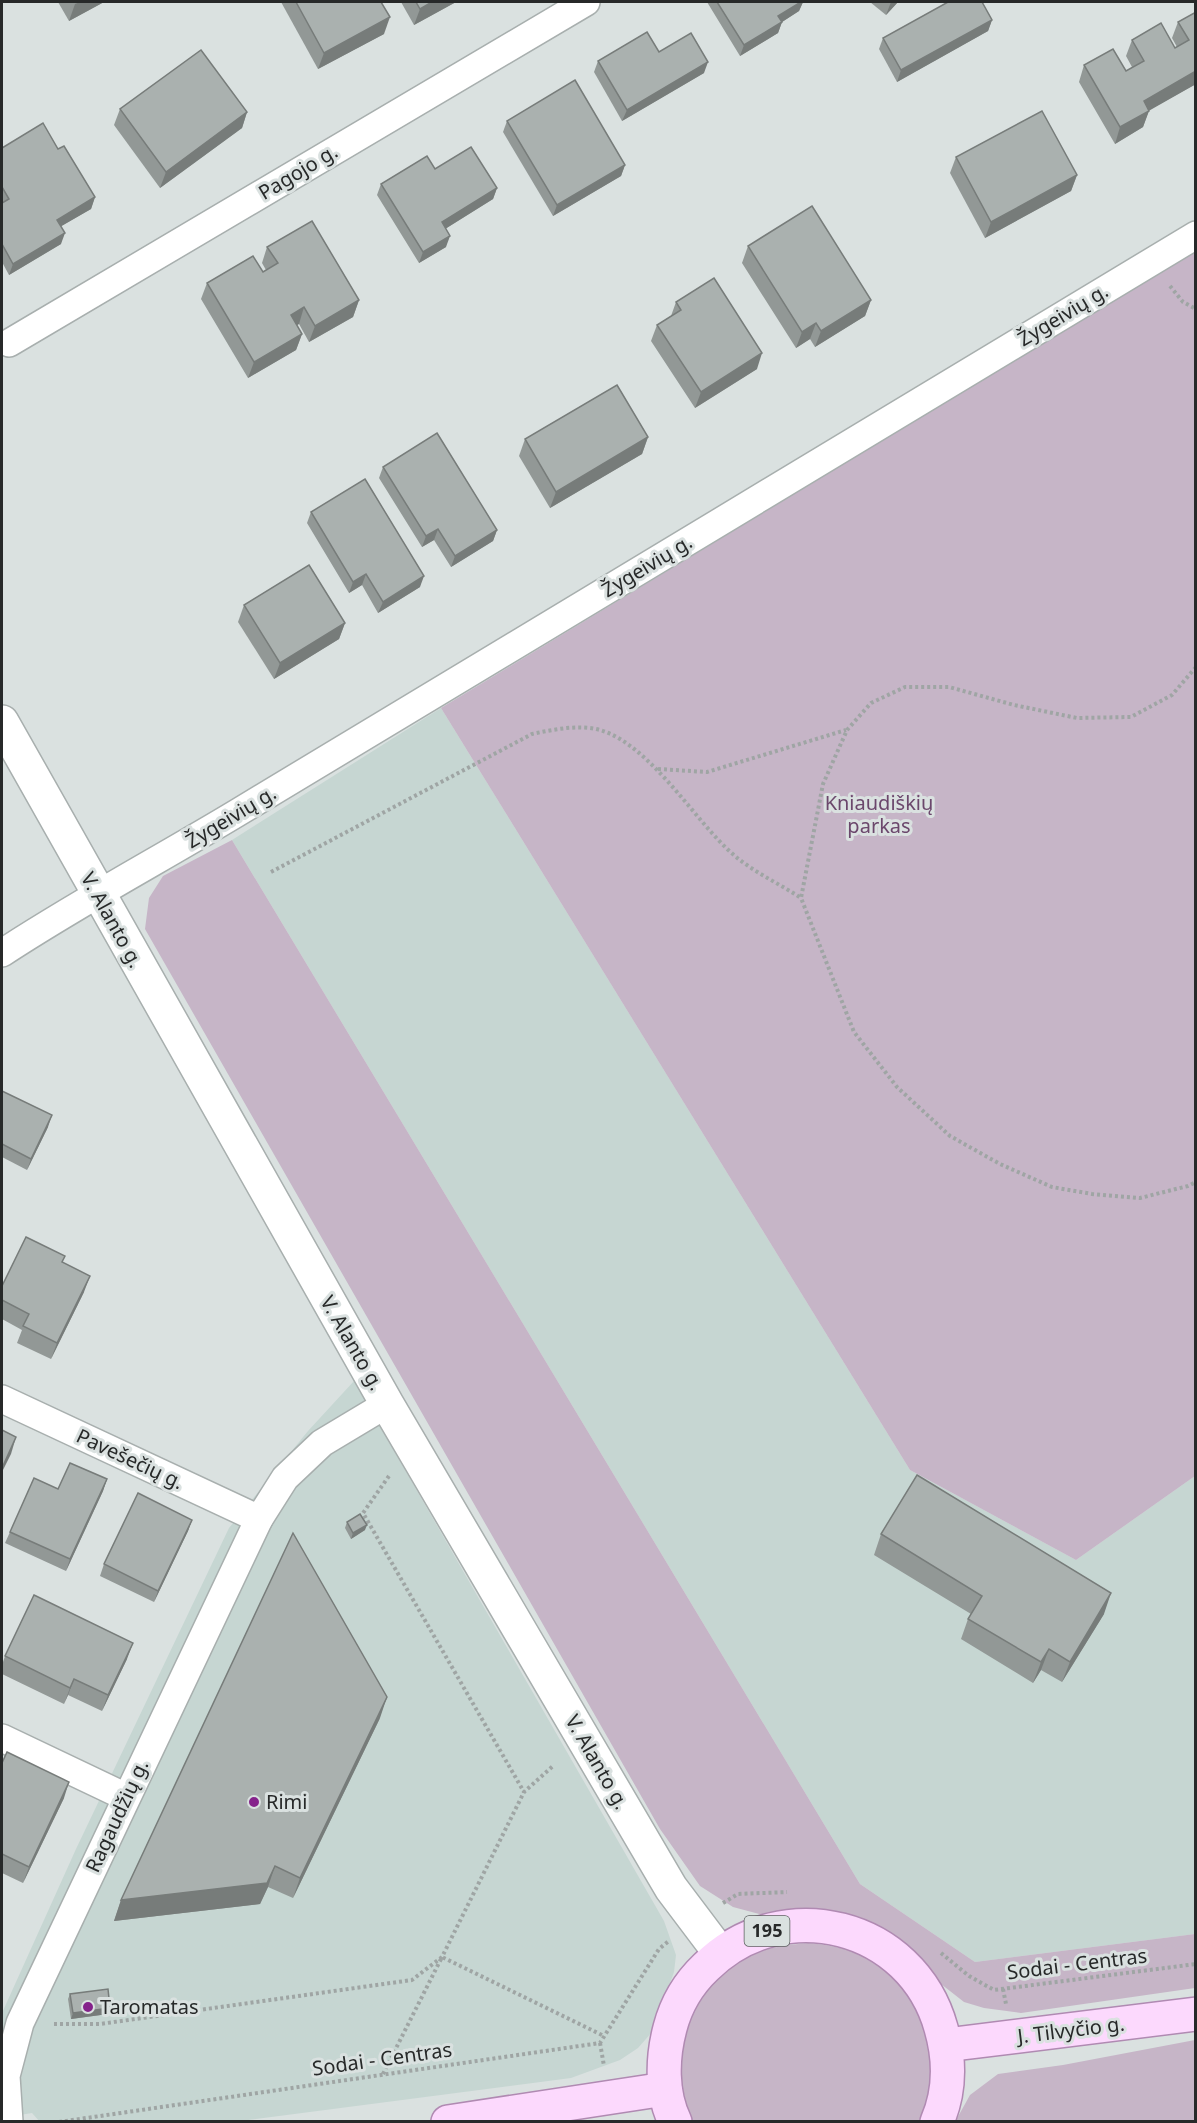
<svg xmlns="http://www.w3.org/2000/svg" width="1197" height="2123" font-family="'Noto Sans',sans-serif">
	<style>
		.built { fill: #c6d6d2 }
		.green { fill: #c6b5c7 }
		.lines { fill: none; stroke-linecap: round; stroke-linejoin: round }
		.street-casing { stroke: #a8afae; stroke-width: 30 }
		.secondary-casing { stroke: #a8afae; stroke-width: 36 }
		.primary-casing { stroke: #b08ab2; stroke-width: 36 }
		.path { stroke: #9fa5a4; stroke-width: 4; stroke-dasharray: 3 3; stroke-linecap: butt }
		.street { stroke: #fff; stroke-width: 27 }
		.secondary { stroke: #fff; stroke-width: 33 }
		.primary { stroke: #fcd9fd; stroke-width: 33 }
		.wall { fill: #929896 }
		.shaded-wall { fill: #777c7a }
		.building { fill: #aab1af; stroke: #777c7a; stroke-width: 1.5 }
		.poi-dot { fill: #85228b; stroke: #dae1e0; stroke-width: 2 }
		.labels { text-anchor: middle; stroke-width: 6; stroke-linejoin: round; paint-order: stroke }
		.shield { fill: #dae1e0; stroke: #5d6060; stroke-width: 1.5 }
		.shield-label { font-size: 18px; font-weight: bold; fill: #272929 }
		.street-label { font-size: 20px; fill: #272929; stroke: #dae1e0 }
		.park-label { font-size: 20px; fill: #6b476c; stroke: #dae1e0 }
		.poi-label { font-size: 20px; fill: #272929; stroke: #dae1e0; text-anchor: start }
	</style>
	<rect width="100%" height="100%" fill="#dae1e0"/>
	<!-- built -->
	<g class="built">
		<polygon points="441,708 910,1470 1076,1560 1195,1476 1195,1934 975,1962 860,1884 232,840"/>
		<polygon points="354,1381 664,1921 676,1955 674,1972 653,2031 638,2048 620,2060 571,2078 240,2121 40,2122 32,2113 2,2118 2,2013 76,1849 229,1528 308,1431"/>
	</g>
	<!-- green -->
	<g class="green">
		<polygon points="1195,251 1195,1476 1076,1560 910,1470 441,708"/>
		<polygon points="232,840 860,1884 975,1962 1195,1934 1195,1988 1021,2013 984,2008 964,2002 941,1984 920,1958 896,1936 869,1922 827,1911 795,1910 763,1915 733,1907 700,1886 660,1829 145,929 149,898 163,876"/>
		<path d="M808,1943C826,1945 842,1947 858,1954C922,1981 949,2060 920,2121L693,2122C684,2100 679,2077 681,2054C686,2011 718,1967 759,1952C775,1946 791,1945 808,1943Z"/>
		<polygon points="1195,2040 1195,2121 955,2122 970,2095 998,2074 1063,2065"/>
	</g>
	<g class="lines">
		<defs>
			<g id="street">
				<polyline points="9,343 586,2"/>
				<path d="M2,953C78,903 159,860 237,813L1196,235"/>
				<polyline points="2,1399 259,1519"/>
				<polyline points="2,1738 126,1797"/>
				<polyline points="9,2122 6,2076 20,2023 259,1519 285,1478 322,1443 387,1404"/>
			</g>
			<polyline id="secondary" points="2,722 387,1404 671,1888 720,1953"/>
			<g id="primary">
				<polyline points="946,2045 1196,2014"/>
				<polyline points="448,2122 665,2089"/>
				<path d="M675,2122C661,2093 662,2058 670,2028C676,2005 688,1984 706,1967C783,1891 912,1924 941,2028C950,2059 950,2092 937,2122"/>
			</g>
		</defs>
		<!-- street casing -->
		<use href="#street" class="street-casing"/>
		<!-- secondary casing -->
		<use href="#secondary" class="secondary-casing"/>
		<!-- primary casing -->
		<use href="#primary" class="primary-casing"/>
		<!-- path -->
		<g class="path">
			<polyline points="1170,286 1183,302 1196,309"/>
			<polyline points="1196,667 1172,695 1131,717 1077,718 1014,705 949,687 905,687 871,703 847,730 823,784 801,898 854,1032 897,1087 950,1136 1000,1164 1052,1187 1092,1194 1140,1198 1188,1186 1196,1182"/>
			<polyline points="658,769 707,772 846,730"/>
			<path d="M271,872L532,734C551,730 570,726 590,728C645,734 695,823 735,856C755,873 780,884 801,898"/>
			<polyline points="389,1476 363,1513 524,1792"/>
			<polyline points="723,1903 738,1894 787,1892"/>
			<polyline points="941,1953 969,1976 994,1990 1196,1964"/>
			<polyline points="1003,1989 1006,2004"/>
			<polyline points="54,2024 100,2024 412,1980 442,1957 524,1792 554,1765"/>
			<polyline points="600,2043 604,2066"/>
			<polyline points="383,2074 442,1957 604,2036"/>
			<polyline points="59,2122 600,2043 659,1949 670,1940"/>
		</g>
		<!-- street -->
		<use href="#street" class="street"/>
		<!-- secondary -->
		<use href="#secondary" class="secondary"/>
		<!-- primary -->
		<use href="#primary" class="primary"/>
	</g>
	<!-- wall -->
	<g class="wall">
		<polygon points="58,2 104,2 69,21"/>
		<polygon points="281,2 381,2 384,34 318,69"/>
		<polygon points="401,2 456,2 414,25"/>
		<polygon points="707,2 803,2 799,11 782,22 778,33 740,56"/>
		<polygon points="870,2 898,2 886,15"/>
		<polygon points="1196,12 1196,84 1149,110 1143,127 1115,144 1079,82 1084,65 1126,71 1132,67 1126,56 1132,40 1175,48 1177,47 1172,38 1178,22"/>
		<polygon points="992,20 988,31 897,82 879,49 883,38"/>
		<polygon points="598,61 704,73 622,121 594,72"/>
		<polygon points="120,109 247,112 242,128 160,188 114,125"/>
		<polygon points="507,121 625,165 621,176 553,216 503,132"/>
		<polygon points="2,148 58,149 95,197 91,209 61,226 61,244 9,275 2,262"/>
		<polygon points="956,157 1077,175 1071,191 985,238 950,173"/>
		<polygon points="435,169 497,188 493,199 445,229 446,247 419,263 377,195 381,184"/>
		<polygon points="748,246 871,300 865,316 815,347 810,339 796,348 742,263"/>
		<polygon points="267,247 359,300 353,317 309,342 299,324 296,325 302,334 296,350 248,378 201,299 207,283 263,272 266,270 262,263"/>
		<polygon points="676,302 757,369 695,408 651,341 657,325 671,316"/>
		<polygon points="648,437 642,454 550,508 519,456 525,439"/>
		<polygon points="383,467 497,530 493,541 451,567 434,540 422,547 379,478"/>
		<polygon points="311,512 420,587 378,613 362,585 349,593 307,523"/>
		<polygon points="244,605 345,623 339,639 274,679 238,622"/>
		<polygon points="2,1091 48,1127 27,1170 2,1157"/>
		<polygon points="63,1263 84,1292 51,1359 17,1343 22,1330 2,1319 2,1286"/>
		<polygon points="107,1479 103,1491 66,1571 5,1543 10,1532 58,1489"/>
		<polygon points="192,1520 188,1531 154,1602 100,1576 104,1564"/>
		<polygon points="347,1522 365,1530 351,1539 345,1528"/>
		<polygon points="881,1534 1104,1614 1062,1682 1041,1670 1033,1683 961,1639 968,1619 971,1614 874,1555"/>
		<polygon points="5,1656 127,1659 102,1711 68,1695 64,1704 2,1674 2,1665"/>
		<polygon points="380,1718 293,1898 268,1887 260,1904 114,1921 121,1900"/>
		<polygon points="2,1763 64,1798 23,1883 2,1873"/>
		<polygon points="70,1994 110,2008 108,2014 71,2019 68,1999"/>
	</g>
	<!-- shaded-wall -->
	<g class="shaded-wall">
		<polygon points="80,2 104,2 69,21 75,4"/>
		<polygon points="432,2 456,2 414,25 420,9"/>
		<polygon points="801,2 803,2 799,11 782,22 778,33 740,56 744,45 778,16"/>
		<polygon points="891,2 898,2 886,15"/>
		<polygon points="390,17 384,34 318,69 324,53"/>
		<polygon points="992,20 988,31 897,82 901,70"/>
		<polygon points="708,62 704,73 622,121 627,110"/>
		<polygon points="1196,71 1196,84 1138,117 1144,101"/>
		<polygon points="1149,111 1143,127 1115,144 1120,127"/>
		<polygon points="247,112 242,128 160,188 166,172"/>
		<polygon points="625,165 621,176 553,216 557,205"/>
		<polygon points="1077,175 1071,191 985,238 991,222"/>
		<polygon points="497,188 493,199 437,234 442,222"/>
		<polygon points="95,197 91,209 53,231 57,220"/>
		<polygon points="65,233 61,244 9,275 13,264"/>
		<polygon points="450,236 446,247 419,263 423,252"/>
		<polygon points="359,300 353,317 309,342 315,326"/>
		<polygon points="871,300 865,316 815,347 821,331"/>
		<polygon points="304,307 299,324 285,332 291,315"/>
		<polygon points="816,323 810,339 796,348 802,332"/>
		<polygon points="302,334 296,350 248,378 254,362"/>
		<polygon points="762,353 757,369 695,408 701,392"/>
		<polygon points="648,437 642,454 550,508 556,492"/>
		<polygon points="438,529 434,540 422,547 426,536"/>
		<polygon points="497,530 493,541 451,567 455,556"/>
		<polygon points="366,574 362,585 349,593 353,582"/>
		<polygon points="424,576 420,587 378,613 383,602"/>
		<polygon points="345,623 339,639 274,679 280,663"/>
		<polygon points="52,1115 48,1127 27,1170 31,1159"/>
		<polygon points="90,1276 84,1292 51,1359 57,1343"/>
		<polygon points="16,1437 11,1454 2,1472 2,1468"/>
		<polygon points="107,1479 103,1491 66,1571 70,1559"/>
		<polygon points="192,1520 188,1531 154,1602 158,1591"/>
		<polygon points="367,1525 365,1530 351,1539 353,1533"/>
		<polygon points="1111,1593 1104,1614 1062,1682 1070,1662"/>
		<polygon points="133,1643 127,1659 102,1711 108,1695"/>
		<polygon points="1049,1649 1041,1670 1033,1683 1041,1662"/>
		<polygon points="74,1679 68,1695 64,1704 70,1688"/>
		<polygon points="387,1697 380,1718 293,1898 300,1878"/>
		<polygon points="69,1782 64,1798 23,1883 29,1867"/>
		<polygon points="275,1866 268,1887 260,1904 114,1921 121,1900"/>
		<polygon points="110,2008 108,2014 71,2019 73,2013"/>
	</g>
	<!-- building -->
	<g class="building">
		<polygon points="296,2 381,2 390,17 324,53"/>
		<polygon points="416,2 432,2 420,9"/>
		<polygon points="717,2 801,2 778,16 782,22 744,45"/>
		<polygon points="948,2 982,2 992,20 901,70 883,38"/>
		<polygon points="1196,12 1196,71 1144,101 1149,111 1120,127 1084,65 1113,49 1126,71 1144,61 1132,40 1161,23 1175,48 1189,40 1178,22"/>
		<polygon points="647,32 659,52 691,33 708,62 627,110 598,61"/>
		<polygon points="201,50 247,112 166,172 120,109"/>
		<polygon points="575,80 625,165 557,205 507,121"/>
		<polygon points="1042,111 1077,175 991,222 956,157"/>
		<polygon points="43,123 58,149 64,146 95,197 57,220 65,233 13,264 2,244 2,203 9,199 2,187 2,148"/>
		<polygon points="471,147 497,188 442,222 450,236 423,252 381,184 427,156 435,169"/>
		<polygon points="812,206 871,300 821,331 816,323 802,332 748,246"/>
		<polygon points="312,221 359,300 315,326 304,307 291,315 302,334 254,362 207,283 253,256 263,272 278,263 267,247"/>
		<polygon points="714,278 762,353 701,392 657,325 681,310 676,302"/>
		<polygon points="617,385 648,437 556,492 525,439"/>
		<polygon points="437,433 497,530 455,556 438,529 426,536 383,467"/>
		<polygon points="365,479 424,576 383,602 366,574 353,582 311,512"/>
		<polygon points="309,565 345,623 280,663 244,605"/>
		<polygon points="2,1091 52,1115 31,1159 2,1144"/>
		<polygon points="26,1237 65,1256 62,1262 90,1276 57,1343 23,1326 29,1314 2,1300 2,1286"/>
		<polygon points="2,1430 16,1437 2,1468"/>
		<polygon points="70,1463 107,1479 70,1559 10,1532 34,1478 58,1489"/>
		<polygon points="917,1475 1111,1593 1070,1662 1049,1649 1041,1662 968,1619 982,1596 881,1534"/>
		<polygon points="138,1493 192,1520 158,1591 104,1564"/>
		<polygon points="360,1514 367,1525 353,1533 347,1522"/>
		<polygon points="293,1533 387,1697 300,1878 275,1866 267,1883 121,1900"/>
		<polygon points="34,1595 133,1643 108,1695 74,1679 70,1688 5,1656"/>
		<polygon points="7,1752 69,1782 29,1867 2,1854 2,1763"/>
		<polygon points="108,1989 110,2008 73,2013 70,1994"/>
	</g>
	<!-- markers -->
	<g class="poi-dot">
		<circle cx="254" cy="1802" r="6"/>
		<circle cx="88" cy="2007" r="6"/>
	</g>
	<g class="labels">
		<!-- shield labels -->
		<rect class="shield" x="744.5" y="1916" width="45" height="30" rx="4.5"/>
		<g class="shield-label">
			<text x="767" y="1937">195</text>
		</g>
		<!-- street labels -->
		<g class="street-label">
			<text transform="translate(298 172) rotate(-31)" y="7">Pagojo g.</text>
			<text transform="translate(1063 315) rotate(-31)" y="7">Žygeivių g.</text>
			<text transform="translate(647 566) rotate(-31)" y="7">Žygeivių g.</text>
			<text transform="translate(231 817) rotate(-31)" y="7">Žygeivių g.</text>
			<text transform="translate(112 920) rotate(61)" y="7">V. Alanto g.</text>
			<text transform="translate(352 1343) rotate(60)" y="7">V. Alanto g.</text>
			<text transform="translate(130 1459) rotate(25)" y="7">Pavešečių g.</text>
			<text transform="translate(597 1762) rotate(60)" y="7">V. Alanto g.</text>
			<text transform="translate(117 1816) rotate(-65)" y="7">Ragaudžių g.</text>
			<text transform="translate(1077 1964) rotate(-7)" y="7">Sodai - Centras</text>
			<text transform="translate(1071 2030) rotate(-7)" y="7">J. Tilvyčio g.</text>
			<text transform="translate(382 2059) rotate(-8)" y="7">Sodai - Centras</text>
		</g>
		<!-- park labels -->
		<g class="park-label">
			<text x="879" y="810">Kniaudiškių<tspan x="879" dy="23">parkas</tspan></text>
		</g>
		<!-- poi labels -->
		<g class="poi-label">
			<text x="266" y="1809">Rimi</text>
			<text x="100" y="2014">Taromatas</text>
		</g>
	</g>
	<!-- border -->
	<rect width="1197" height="2123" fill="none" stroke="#272929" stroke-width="6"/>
</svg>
